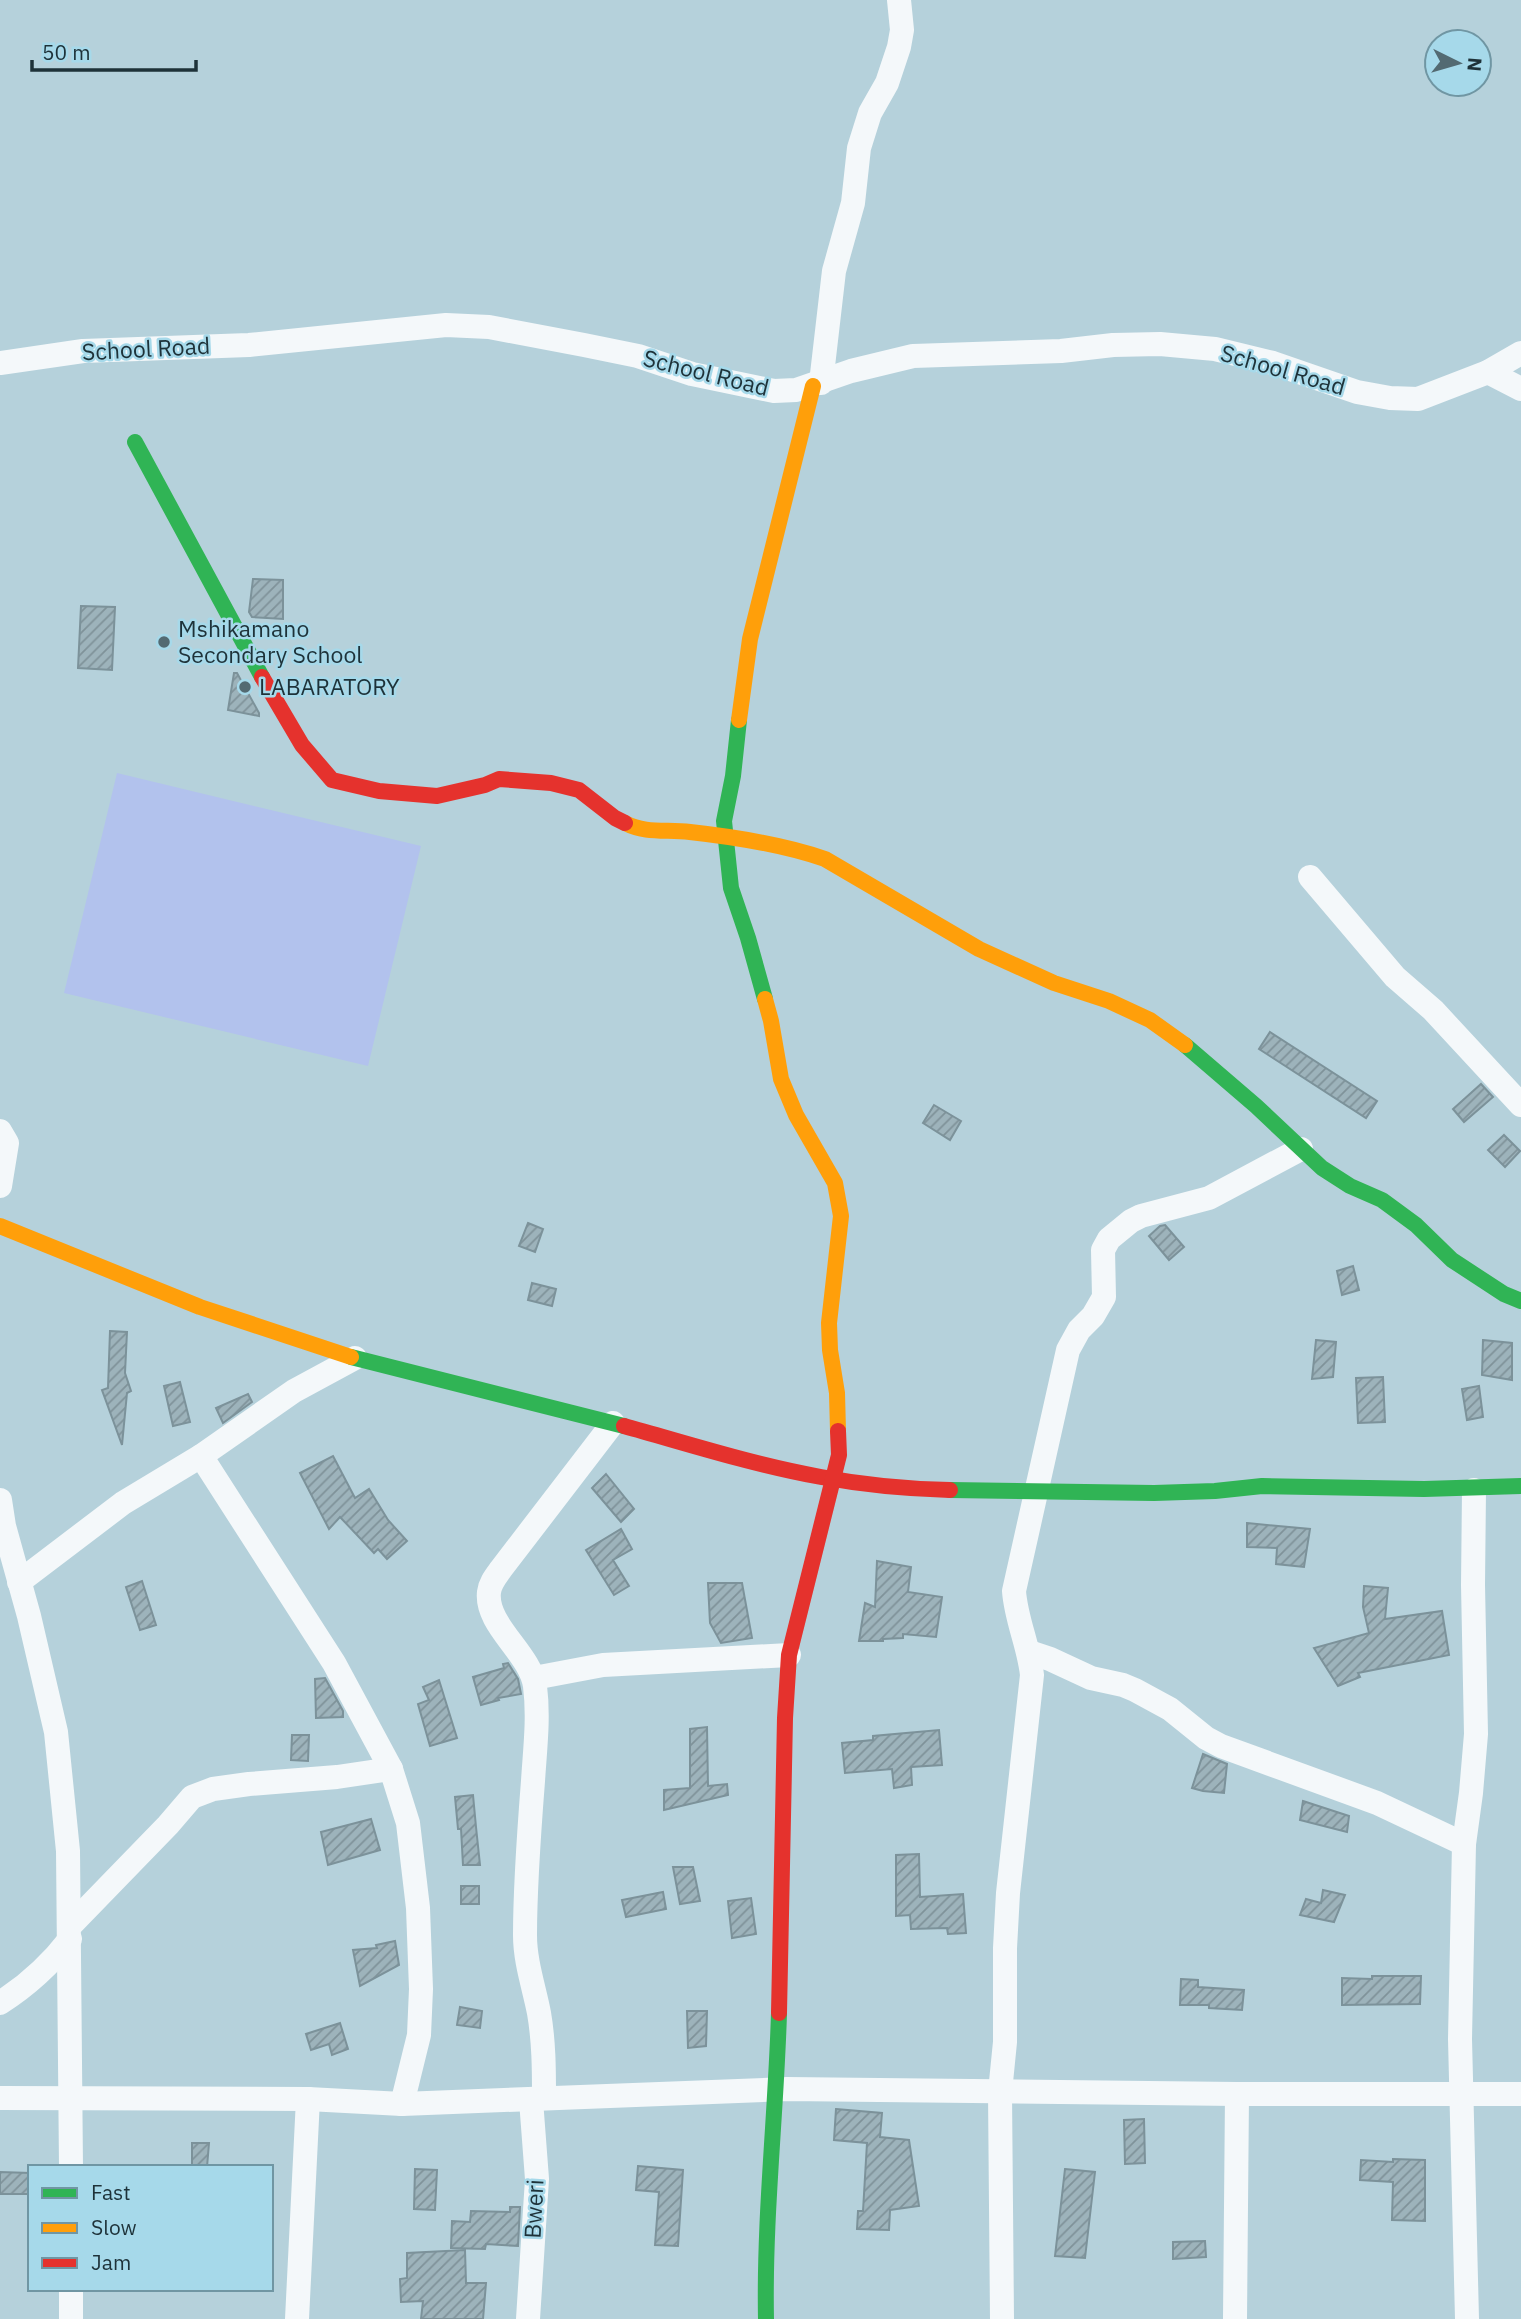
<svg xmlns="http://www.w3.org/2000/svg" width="1521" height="2319" font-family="'IBM Plex Sans',sans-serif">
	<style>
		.pitch { fill: #b2c2ed }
		.building { fill: url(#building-hatch); stroke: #7c929a; stroke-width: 2 }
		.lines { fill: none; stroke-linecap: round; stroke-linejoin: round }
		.street { stroke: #f4f8fa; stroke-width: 24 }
		.fast { stroke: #30b455; stroke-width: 16 }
		.slow { stroke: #ff9f0a; stroke-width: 16 }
		.jam { stroke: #e5322d; stroke-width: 16 }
		.poi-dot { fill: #536a72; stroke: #a6d9ea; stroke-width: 2.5 }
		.labels { text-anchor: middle; stroke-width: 5; stroke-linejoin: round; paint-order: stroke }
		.street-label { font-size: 23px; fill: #1e3239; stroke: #a6d9ea }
		.poi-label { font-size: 23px; fill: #1e3239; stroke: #a6d9ea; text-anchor: start }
	</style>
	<defs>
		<pattern id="building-hatch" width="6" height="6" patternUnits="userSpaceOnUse" patternTransform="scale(1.75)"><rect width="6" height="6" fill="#9db3bb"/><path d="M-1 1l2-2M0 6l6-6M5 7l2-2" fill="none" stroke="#7f9299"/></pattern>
	</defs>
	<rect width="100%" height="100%" fill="#b5d1db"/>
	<!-- pitch -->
	<polygon class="pitch" points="117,773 421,846 368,1066 64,993"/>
	<!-- building -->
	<g class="building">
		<polygon points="253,579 283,580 283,619 252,617 249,612"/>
		<polygon points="81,606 115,607 112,670 78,668"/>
		<polygon points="234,673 237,673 259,713 259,716 228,710"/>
		<polygon points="1270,1032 1377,1101 1366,1118 1259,1049"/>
		<polygon points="1481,1084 1493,1097 1464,1122 1453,1109"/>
		<polygon points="934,1105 961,1121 950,1140 923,1123"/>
		<polygon points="1504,1135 1520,1151 1505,1167 1488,1150"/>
		<polygon points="528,1223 543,1229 535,1252 519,1246"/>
		<polygon points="1165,1225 1184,1247 1169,1260 1149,1236 1160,1226"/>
		<polygon points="1353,1266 1359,1290 1342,1295 1337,1271"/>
		<polygon points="532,1283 556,1289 552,1306 528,1300"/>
		<polygon points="110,1331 127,1332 125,1373 131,1391 127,1393 122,1445 102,1390 108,1388"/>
		<polygon points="1316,1340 1336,1342 1333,1377 1312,1379"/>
		<polygon points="1483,1340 1512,1343 1512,1380 1482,1375"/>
		<polygon points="1383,1377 1385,1422 1358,1423 1356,1378"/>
		<polygon points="180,1382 190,1422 173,1426 164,1386"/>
		<polygon points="1479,1386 1483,1417 1467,1420 1462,1389"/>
		<polygon points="248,1394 252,1402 223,1423 216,1408"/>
		<polygon points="333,1456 355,1498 369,1489 388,1520 407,1541 387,1559 378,1549 374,1553 340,1517 329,1529 300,1473"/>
		<polygon points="606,1474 634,1509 621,1522 592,1488"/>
		<polygon points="1247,1523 1310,1529 1304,1567 1276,1564 1277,1548 1247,1547"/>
		<polygon points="621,1529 632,1549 613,1560 629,1586 614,1595 586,1550"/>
		<polygon points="877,1561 911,1567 908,1592 942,1597 936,1637 903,1634 903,1638 883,1639 883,1641 859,1641 865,1603 875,1607"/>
		<polygon points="142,1581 156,1625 140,1630 126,1587"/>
		<polygon points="708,1583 742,1583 752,1638 721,1643 710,1623"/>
		<polygon points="1364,1586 1388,1588 1385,1619 1442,1611 1449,1655 1358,1673 1360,1677 1338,1686 1314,1648 1369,1633 1363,1607"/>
		<polygon points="508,1663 518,1679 521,1694 498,1698 499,1700 481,1705 473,1677 504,1668 503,1664"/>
		<polygon points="325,1678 343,1711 343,1717 316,1718 315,1679"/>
		<polygon points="439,1680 457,1738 430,1746 418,1704 429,1700 423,1687"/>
		<polygon points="707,1727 708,1786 727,1784 728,1795 664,1810 664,1790 690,1788 690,1729"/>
		<polygon points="939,1730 942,1765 911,1767 912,1785 894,1788 892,1769 845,1773 842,1743 873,1740 873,1736"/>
		<polygon points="292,1735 309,1735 308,1761 291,1760"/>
		<polygon points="1203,1754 1227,1764 1224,1793 1203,1791 1192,1788"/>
		<polygon points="473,1795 476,1827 480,1865 463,1865 461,1829 458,1829 455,1797"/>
		<polygon points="1303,1801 1349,1816 1347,1832 1300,1820"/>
		<polygon points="371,1819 380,1850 328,1865 321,1832"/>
		<polygon points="919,1854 920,1897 963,1894 966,1933 948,1934 947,1928 911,1929 910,1915 896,1916 896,1855"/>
		<polygon points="673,1867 693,1867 700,1901 680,1904"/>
		<rect x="461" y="1886" width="18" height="18"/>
		<polygon points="1323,1890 1345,1895 1334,1922 1300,1915 1306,1899 1321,1903"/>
		<polygon points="663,1892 666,1909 626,1917 622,1900"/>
		<polygon points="751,1898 756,1934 732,1938 728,1901"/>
		<polygon points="395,1941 399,1965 360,1986 353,1950 377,1948 376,1945"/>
		<polygon points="1372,1976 1421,1976 1420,2004 1342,2005 1342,1978 1372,1979"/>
		<polygon points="1181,1979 1198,1980 1198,1987 1244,1990 1242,2010 1209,2008 1209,2005 1180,2005"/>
		<polygon points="460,2007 482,2011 480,2028 457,2025"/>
		<polygon points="687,2011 707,2011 706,2046 688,2048"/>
		<polygon points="340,2023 348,2049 332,2055 329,2044 311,2050 306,2034"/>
		<polygon points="836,2109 882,2113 880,2137 909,2140 919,2206 890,2210 889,2230 857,2229 858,2211 863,2211 867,2143 834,2140"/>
		<polygon points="1144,2119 1145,2163 1125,2164 1124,2120"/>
		<polygon points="192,2143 209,2143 207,2167 192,2167"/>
		<polygon points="1393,2159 1425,2160 1425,2221 1392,2220 1393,2182 1360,2180 1361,2160 1393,2162"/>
		<polygon points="638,2166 683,2170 678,2246 655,2245 659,2192 636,2190"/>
		<polygon points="415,2169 437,2170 435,2210 414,2209"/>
		<polygon points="1065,2169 1095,2172 1085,2258 1055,2256"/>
		<polygon points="0,2172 30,2173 30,2194 0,2194"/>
		<polygon points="510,2207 520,2207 518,2246 486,2244 485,2249 451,2248 452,2221 470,2222 471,2211 510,2212"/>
		<polygon points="1205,2241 1206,2257 1173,2259 1173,2242"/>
		<polygon points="465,2250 466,2283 486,2283 483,2319 421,2319 423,2301 401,2302 400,2279 407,2278 407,2253"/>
	</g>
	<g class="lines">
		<!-- street -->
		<g class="street">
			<polyline points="0,363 83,351 249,345 446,325 489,327 584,345 638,356 692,374 774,391 796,390 851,371 913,356 1061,351 1113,345 1160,344 1215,349 1273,363 1357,392 1390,398 1418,399 1488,372 1521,353"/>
			<polyline points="1488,372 1521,389"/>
			<polyline points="821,383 834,271 853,203 859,148 870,113 887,83 899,47 902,30 899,0"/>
			<polyline points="1310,877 1395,977 1433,1010 1521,1105"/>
			<polyline points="0,1131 7,1143 0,1186"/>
			<polyline points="201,1456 334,1663 391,1769 408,1823 418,1908 421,1989 419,2035 402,2104"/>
			<polyline points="0,1500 4,1526 29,1616 56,1732 68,1851 71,2167"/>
			<polyline points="19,1582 123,1503 201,1456 294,1391 355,1358"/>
			<polyline points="1029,1652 1050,1659 1091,1678 1123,1685 1135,1690 1170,1709 1206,1738 1221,1746 1377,1803 1464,1844"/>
			<polyline points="534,1678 603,1665 789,1655"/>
			<polyline points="70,1926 168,1825 192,1797 213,1789 249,1784 337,1777 391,1769"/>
			<path d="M0,2003C28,1985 50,1965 70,1939"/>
			<polyline points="0,2098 308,2099 402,2104 787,2089 1237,2094 1521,2094"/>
			<path d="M544,2098C544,2070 544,2042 539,2013C534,1987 525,1962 525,1935C525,1884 529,1832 533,1781C535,1749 539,1718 535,1686C530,1653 485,1625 489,1592C490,1583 496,1576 501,1569L613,1423"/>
			<polyline points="71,2289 71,2319"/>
			<polyline points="297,2319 308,2099"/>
			<polyline points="528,2319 537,2179 531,2100"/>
			<path d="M1002,2319L1000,2092L1005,2042V1948L1008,1893L1032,1675C1029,1646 1016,1620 1014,1591L1068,1350L1079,1330L1093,1316L1104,1297L1103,1250L1109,1239L1131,1221L1141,1216L1209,1198L1301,1149"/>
			<polyline points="1235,2319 1237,2094"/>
			<polyline points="1467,2319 1460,2039 1464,1844 1471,1793 1476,1734 1473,1585 1474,1490"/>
		</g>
		<!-- fast -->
		<g class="fast">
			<polyline points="135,442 262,677"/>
			<polyline points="739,720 733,776 724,821 731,888 748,938 765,999"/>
			<polyline points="1185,1045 1256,1106 1322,1168 1350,1186 1382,1200 1416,1225 1452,1260 1504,1294 1521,1301"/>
			<polyline points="351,1357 624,1426"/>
			<polyline points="950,1490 1154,1493 1215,1491 1262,1486 1424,1489 1521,1486"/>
			<path d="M766,2319C764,2217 776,2115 779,2013"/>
		</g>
		<!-- slow -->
		<g class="slow">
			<polyline points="739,720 750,639 813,386"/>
			<path d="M625,823C646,834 667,829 690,832C735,837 782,844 825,859L979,949L1054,983L1109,1001L1150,1020L1185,1045"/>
			<polyline points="765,999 771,1021 781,1079 796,1115 835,1183 841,1216 829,1323 830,1350 837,1393 838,1431"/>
			<polyline points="0,1226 200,1307 351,1357"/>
		</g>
		<!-- jam -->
		<g class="jam">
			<polyline points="262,677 302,745 332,780 379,791 437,796 485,785 499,779 551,783 579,790 615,818 625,823"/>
			<path d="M624,1426C689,1444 754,1465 821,1477C864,1485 907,1489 950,1490"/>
			<polyline points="779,2013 785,1718 789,1655 839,1455 838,1431"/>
		</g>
	</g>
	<!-- markers -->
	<g class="poi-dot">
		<circle cx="164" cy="642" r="7"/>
		<circle cx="245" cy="687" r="7"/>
	</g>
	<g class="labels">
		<!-- street labels -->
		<g class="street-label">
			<text transform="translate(146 349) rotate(-3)" y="8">School Road</text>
			<text transform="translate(1283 370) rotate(16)" y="8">School Road</text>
			<text transform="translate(706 373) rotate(14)" y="8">School Road</text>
			<text transform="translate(534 2209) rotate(-87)" y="8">Bweri</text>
		</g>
		<!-- poi labels -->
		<g class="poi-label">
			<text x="178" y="637">Mshikamano<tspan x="178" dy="26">Secondary School</tspan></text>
			<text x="259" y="695">LABARATORY</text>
		</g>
	</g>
	<!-- legend -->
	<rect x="28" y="2165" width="245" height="126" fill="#a6d9ea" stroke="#7096a3" stroke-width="2"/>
	<rect x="42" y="2188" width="35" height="10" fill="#30b455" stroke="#7096a3" stroke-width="2"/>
	<text x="91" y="2200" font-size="21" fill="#1e3239">Fast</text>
	<rect x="42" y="2223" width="35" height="10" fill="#ff9f0a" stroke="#7096a3" stroke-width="2"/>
	<text x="91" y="2235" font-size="21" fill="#1e3239">Slow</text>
	<rect x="42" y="2258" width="35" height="10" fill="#e5322d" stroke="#7096a3" stroke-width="2"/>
	<text x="91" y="2270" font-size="21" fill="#1e3239">Jam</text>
	<!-- north arrow -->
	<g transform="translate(1458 63) rotate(95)"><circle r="33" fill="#a6d9ea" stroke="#7096a3" stroke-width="2"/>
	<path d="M0-5L12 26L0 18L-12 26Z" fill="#536a72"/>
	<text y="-10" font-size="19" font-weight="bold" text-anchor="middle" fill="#1e3239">N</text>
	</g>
	<!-- scale -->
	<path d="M32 60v10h164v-10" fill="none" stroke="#1e3239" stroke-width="3.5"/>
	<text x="42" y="60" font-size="21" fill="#1e3239" stroke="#a6d9ea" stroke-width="5" paint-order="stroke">50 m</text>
</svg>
